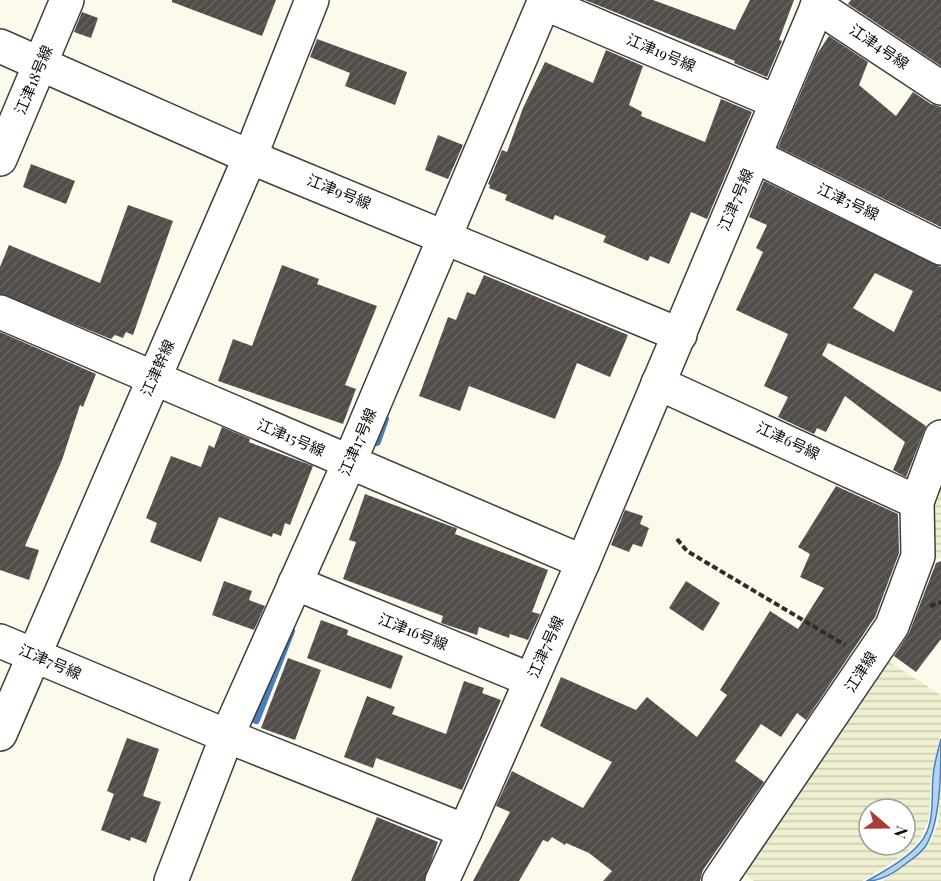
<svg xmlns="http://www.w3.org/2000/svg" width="941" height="881" font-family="'Playfair Display','Noto Sans JP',serif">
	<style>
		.farmland { fill: url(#farmland-rules); fill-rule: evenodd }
		.water { fill: #b6d3ee; stroke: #467fbb; stroke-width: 1.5 }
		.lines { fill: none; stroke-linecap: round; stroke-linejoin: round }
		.stream { stroke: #467fbb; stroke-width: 8 }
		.building { fill: url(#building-hatch); fill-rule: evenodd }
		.minor-casing { stroke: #3e3e3e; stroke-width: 36 }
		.tertiary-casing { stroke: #3e3e3e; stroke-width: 36 }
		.path { stroke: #2d2d2d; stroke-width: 4; stroke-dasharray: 6 3; stroke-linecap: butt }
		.minor { stroke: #fff; stroke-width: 33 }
		.tertiary { stroke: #fff; stroke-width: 33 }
		.labels { text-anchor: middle; stroke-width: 6; stroke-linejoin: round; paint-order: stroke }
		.street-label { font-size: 15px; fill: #0b0b0b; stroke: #fff }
	</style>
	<defs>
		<pattern id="farmland-rules" width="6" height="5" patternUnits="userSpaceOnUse" patternTransform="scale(1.5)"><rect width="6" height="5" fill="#eeefcf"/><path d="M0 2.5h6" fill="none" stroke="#cbccb0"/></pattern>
		<pattern id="building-hatch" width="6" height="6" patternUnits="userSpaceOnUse" patternTransform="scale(1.5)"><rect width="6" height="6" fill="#524d49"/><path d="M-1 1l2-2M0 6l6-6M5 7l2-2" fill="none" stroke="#66625f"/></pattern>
	</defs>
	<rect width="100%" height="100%" fill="#fcfbeb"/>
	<!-- farmland -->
	<g class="farmland">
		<polygon points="941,460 941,557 924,563 924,534"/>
		<path d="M880,656L941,695V733L931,776L929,819L919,841L903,856L862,881H754L747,875L741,861ZM869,809H905V845H869Z"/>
		<polygon points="941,777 941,881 883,881 925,850 932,839 938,823"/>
	</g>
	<!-- water -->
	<path class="water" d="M941,739C941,768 941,824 925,847C920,854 911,860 904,865C893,874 881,881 867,881C884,871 907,859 920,843C936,824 931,798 933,776C934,763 938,751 941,739Z"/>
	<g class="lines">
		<!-- stream -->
		<g class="stream">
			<polyline points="377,442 385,419"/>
			<polyline points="256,720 291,631"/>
		</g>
	</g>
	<!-- building -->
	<g class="building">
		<polygon points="172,0 276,0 262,36 172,2"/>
		<polygon points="585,0 653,0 735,30 750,0 794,0 779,40 782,41 767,77 734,63 735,61"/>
		<polygon points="851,0 941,0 941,66 848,4"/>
		<polygon points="82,12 98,18 91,38 74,32"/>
		<polygon points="829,36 868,62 859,85 896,116 913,92 931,104 941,107 941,227 778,147 817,54"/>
		<polygon points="317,39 407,72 395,105 345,86 350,73 310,57"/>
		<polygon points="606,50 643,66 629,105 642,112 641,116 705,142 721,99 752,112 707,219 691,212 669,264 650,256 648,261 603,242 606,236 555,215 553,220 505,200 507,195 489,188 490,185 488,184 502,150 507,152 523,108 545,62 593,83"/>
		<polygon points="438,135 463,145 448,179 425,170"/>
		<polygon points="31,164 75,181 66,204 23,187"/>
		<path d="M764,181L941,267V392L828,343L822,355L926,426L906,477L893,470L905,442L845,396L826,432L817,428L814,434L778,417L788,397L764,386L788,334L736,310L763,252L756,248L767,225L749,217ZM875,273L913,291L894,332L853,308Z"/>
		<polygon points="128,205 173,221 133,335 126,332 123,338 115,335 111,339 0,294 0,267 9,245 100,283"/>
		<polygon points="282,265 319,279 317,284 377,306 345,385 356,389 343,424 218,381 233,339 252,346"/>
		<polygon points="484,275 628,335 610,377 577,363 555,419 469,386 460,411 419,396 448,317 456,320 467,292 475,295"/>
		<polygon points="0,332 96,374 83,407 80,405 62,460 25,546 39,550 29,580 0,570"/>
		<polygon points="222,427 250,439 249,442 313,466 290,525 285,523 281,536 273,533 272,537 219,517 201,562 150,542 157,523 146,518 171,456 201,467 209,445 214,448"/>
		<polygon points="836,486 898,514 899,553 875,617 806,720 797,713 781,737 761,724 735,761 764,782 703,870 700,881 603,881 612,871 589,853 566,843 565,845 552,837 548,842 543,840 519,881 473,881 510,812 496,806 512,771 583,808 612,762 540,726 561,677 636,710 647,697 697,737 727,695 720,690 770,611 798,629 824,588 800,577 810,554 798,547"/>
		<polygon points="365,494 453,527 457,528 455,534 548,570 532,612 540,614 528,640 510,634 509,638 479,627 477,635 441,623 443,616 343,579 356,542 349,540"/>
		<polygon points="625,510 643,516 640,524 649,528 642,547 633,544 629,552 611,545"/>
		<polygon points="941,561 941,639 916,672 894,656 909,633 936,563"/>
		<polygon points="224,581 252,591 249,600 265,606 254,630 212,615"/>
		<polygon points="686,581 720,603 703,631 669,608"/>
		<polygon points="321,620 348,630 347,635 403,656 391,689 307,658"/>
		<polygon points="288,658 321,670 295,740 261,728"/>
		<polygon points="464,681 484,688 482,693 501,700 462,790 376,758 373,768 344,757 367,696 395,707 392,714 446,734"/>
		<polygon points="127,738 159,749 143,796 161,802 146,843 131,837 130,841 101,830 114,794 107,791"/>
		<polygon points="377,817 438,842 424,881 351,881"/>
	</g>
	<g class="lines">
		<defs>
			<g id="minor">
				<polyline points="544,3 777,102"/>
				<polyline points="817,6 941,88"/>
				<polyline points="0,46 250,157 680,335"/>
				<polyline points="755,156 941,248"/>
				<polyline points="0,159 67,0"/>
				<polyline points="0,312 583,562"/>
				<polyline points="658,383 917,502"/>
				<polyline points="295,583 531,680"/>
				<polyline points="0,641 227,736 465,831 583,562 820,0"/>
				<polyline points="171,881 227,736 349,463 545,0"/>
				<polyline points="442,881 465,831"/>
				<polyline points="719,881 892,626 918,556 917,502 941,437"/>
			</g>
			<polyline id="tertiary" points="0,734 250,157 312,0"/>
		</defs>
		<!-- minor casing -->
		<use href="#minor" class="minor-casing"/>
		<!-- tertiary casing -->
		<use href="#tertiary" class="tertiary-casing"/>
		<!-- path -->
		<g class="path">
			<polyline points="677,539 687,551 845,645"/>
			<polyline points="930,606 941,602"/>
		</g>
		<!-- minor -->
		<use href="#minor" class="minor"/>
		<!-- tertiary -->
		<use href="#tertiary" class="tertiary"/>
	</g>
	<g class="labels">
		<!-- street labels -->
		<g class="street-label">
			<text transform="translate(879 47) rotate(34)" y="5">江津4号線</text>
			<text transform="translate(661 53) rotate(23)" y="5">江津19号線</text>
			<text transform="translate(34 80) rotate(-67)" y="5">江津18号線</text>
			<text transform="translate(339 192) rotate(22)" y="5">江津9号線</text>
			<text transform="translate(736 200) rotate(-67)" y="5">江津7号線</text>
			<text transform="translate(848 202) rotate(25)" y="5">江津5号線</text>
			<text transform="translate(158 368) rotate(-66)" y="5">江津幹線</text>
			<text transform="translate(291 438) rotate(23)" y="5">江津15号線</text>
			<text transform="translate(788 441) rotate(25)" y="5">江津6号線</text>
			<text transform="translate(358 442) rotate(-67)" y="5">江津17号線</text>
			<text transform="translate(413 632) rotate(22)" y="5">江津16号線</text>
			<text transform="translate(546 647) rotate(-66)" y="5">江津7号線</text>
			<text transform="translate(50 662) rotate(23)" y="5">江津7号線</text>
			<text transform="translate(861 672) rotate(-57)" y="5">江津線</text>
		</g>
	</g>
	<!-- north arrow -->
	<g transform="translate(887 827) rotate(110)"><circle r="28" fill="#ffffff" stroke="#9d9d9d" stroke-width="1.5"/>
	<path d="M0-4.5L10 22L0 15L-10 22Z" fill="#a93d35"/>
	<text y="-9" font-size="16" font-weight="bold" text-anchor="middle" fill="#0b0b0b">N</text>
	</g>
</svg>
